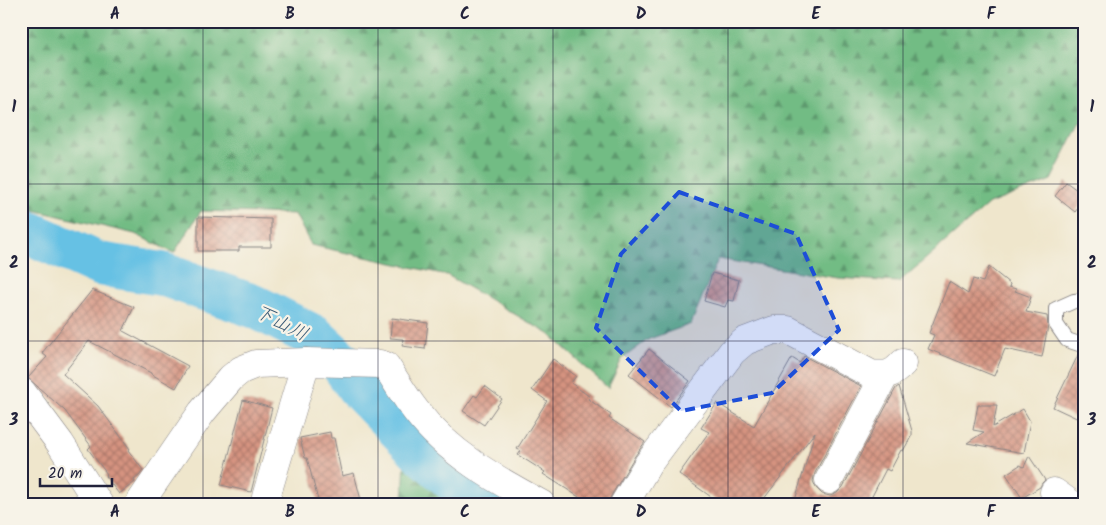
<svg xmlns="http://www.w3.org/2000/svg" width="1106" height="525" font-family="Kalam,'Klee One',sans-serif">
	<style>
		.forest { fill: url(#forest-firs); stroke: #4a6f60 }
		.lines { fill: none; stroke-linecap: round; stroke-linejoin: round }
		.river { stroke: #66c1e4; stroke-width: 44 }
		.building { fill: url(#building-cross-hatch) }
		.service-casing { stroke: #888484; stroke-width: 16 }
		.minor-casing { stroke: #888484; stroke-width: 29 }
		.service { stroke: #fff; stroke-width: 14 }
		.minor { stroke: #fff; stroke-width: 28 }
		.marked { fill: #1d4ed8; fill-opacity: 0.2; stroke: #1d4ed8; stroke-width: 4; stroke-dasharray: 10 6; stroke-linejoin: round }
		.grid { fill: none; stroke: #22223b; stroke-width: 1; stroke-opacity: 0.55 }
		.labels { text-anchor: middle; stroke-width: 4.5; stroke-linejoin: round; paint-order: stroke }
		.water-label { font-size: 19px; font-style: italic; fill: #3a5a76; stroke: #f7f3e8 }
		.neatline { fill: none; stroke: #22223b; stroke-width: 2 }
		.grid-label { font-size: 16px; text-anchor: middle; font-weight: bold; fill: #22223b }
	</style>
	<defs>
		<pattern id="forest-firs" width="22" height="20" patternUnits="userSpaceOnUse" patternTransform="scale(1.25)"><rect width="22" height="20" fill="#72bc84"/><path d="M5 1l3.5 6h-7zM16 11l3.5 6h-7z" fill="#5d986d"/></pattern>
		<pattern id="building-cross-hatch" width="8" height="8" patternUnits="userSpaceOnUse" patternTransform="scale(1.25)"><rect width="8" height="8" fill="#d59380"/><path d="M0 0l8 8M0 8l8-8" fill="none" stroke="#ac786a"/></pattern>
	</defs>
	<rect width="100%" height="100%" fill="#f7f3e8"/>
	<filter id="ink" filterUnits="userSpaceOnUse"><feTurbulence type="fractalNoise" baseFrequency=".02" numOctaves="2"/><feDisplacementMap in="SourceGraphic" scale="10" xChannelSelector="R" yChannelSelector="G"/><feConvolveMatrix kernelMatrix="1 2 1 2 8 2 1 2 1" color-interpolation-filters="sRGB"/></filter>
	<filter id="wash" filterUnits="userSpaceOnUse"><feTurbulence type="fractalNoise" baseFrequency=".0096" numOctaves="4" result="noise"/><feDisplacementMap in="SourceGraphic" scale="20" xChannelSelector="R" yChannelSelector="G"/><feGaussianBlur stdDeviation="1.12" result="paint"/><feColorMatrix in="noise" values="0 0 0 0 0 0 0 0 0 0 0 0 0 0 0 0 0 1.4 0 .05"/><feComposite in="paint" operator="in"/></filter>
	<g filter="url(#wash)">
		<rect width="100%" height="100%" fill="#efe6cc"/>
		<!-- forest -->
		<g class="forest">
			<polygon points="21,21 1085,21 1085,121 1080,122 1051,180 989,204 899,282 838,278 718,259 691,324 649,339 622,359 608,388 549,334 447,275 311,245 295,214 201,211 174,253 135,234 21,207"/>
			<polygon points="405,456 465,504 404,504 403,501"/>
		</g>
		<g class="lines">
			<!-- river -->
			<polyline class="river" points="21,229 99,264 162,274 256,307 313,336 339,360 358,387 420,451 453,480 489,504"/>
		</g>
		<g id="blocks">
			<!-- building -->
			<g class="building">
				<polygon points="1066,182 1085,196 1085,199 1075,212 1055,196"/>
				<polygon points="198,217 271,219 271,247 239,247 239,251 198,251"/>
				<polygon points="989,267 1010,284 1009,287 1016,289 1015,291 1031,297 1026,312 1047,316 1048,326 1042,357 1005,349 994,376 928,349 934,335 929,333 949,282 968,294 973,279 983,282"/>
				<polygon points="712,273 739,280 734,301 728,300 725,307 704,301"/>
				<polygon points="92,290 134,307 123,331 188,366 176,388 151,374 151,373 89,341 63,374 98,406 130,449 128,450 143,470 140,475 134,480 135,482 119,494 105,476 107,474 88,449 91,446 65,411 28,378 47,357 42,353"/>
				<polygon points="392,318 428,323 425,349 402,346 403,339 390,338"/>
				<polygon points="649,349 690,381 671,407 629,374"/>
				<polygon points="1079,353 1085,355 1085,422 1053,407"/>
				<polygon points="804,356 861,386 815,473 813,481 816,488 822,494 830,496 837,493 843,487 896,388 899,386 912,431 912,435 903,451 901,450 890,471 886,469 868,504 794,504 815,432 760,504 721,504 679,474 709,432 701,428 717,403 754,426 792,358 800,363"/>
				<polygon points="553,359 576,376 571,383 590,397 588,399 611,415 609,418 645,442 635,456 611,496 608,504 590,504 543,474 545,472 518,455 521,451 517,449 547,401 532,390"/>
				<polygon points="485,386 502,399 484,425 463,411 474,395 477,397"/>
				<polygon points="243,400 272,408 251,492 221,485"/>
				<polygon points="978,405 997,405 993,427 1023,409 1030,421 1024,453 967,443 984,432 973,430"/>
				<polygon points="330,432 331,438 334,438 342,476 354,473 362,504 319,504 307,458 305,458 300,438"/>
				<polygon points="1029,456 1045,480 1042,483 1040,487 1022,498 1006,474 1020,465 1024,467"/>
			</g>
		</g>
	</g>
	<g filter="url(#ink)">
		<use href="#blocks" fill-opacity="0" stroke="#888484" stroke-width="1"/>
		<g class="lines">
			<defs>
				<polyline id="service" points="1085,300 1074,301 1056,309 1056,324 1067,340 1085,346"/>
				<g id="minor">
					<polyline points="22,392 60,443 99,504"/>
					<polyline points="829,480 885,375"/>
					<polyline points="1054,492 1071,504"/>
					<polyline points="266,497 306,362"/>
					<path d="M139,504L202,412L231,378L241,370L256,364L306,362L380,364L386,366C396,381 405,397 416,411C448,453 495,479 541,504"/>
					<path d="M624,504L648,464L732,352L745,341L774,330H788L871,374C887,375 891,376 903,363"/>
				</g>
			</defs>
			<!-- service casing -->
			<use href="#service" class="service-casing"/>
			<!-- minor casing -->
			<use href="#minor" class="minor-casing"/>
			<!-- service -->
			<use href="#service" class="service"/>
			<!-- minor -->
			<use href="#minor" class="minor"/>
		</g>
	</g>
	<!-- marked area -->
	<path class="marked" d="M679,192L796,234L839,330L772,393L681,411L596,328L621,254Z"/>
	<!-- grid -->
	<path class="grid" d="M203,21V504M378,21V504M553,21V504M728,21V504M903,21V504M21,184H1085M21,341H1085"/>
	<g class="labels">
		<!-- water labels -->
		<g class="water-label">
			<text transform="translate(282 322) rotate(27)" y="7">下山川</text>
		</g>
	</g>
	<!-- margin -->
	<rect width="1106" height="525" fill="none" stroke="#f7f3e8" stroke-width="55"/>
	<!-- scale -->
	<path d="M40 478v8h72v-8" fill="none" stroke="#22223b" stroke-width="2.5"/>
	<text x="48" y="478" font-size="15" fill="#22223b" stroke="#f7f3e8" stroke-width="4" paint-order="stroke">20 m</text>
	<rect x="28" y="28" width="1050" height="470" class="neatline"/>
	<g class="grid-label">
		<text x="115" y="19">A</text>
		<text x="290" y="19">B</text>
		<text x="465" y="19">C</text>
		<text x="641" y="19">D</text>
		<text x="816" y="19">E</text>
		<text x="991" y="19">F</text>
		<text x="14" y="112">1</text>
		<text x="1092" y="112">1</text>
		<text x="14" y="268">2</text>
		<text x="1092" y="268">2</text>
		<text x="14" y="425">3</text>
		<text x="1092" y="425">3</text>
		<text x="115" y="517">A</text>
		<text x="290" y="517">B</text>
		<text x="465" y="517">C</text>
		<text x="641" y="517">D</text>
		<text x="816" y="517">E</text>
		<text x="991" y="517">F</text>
	</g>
</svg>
